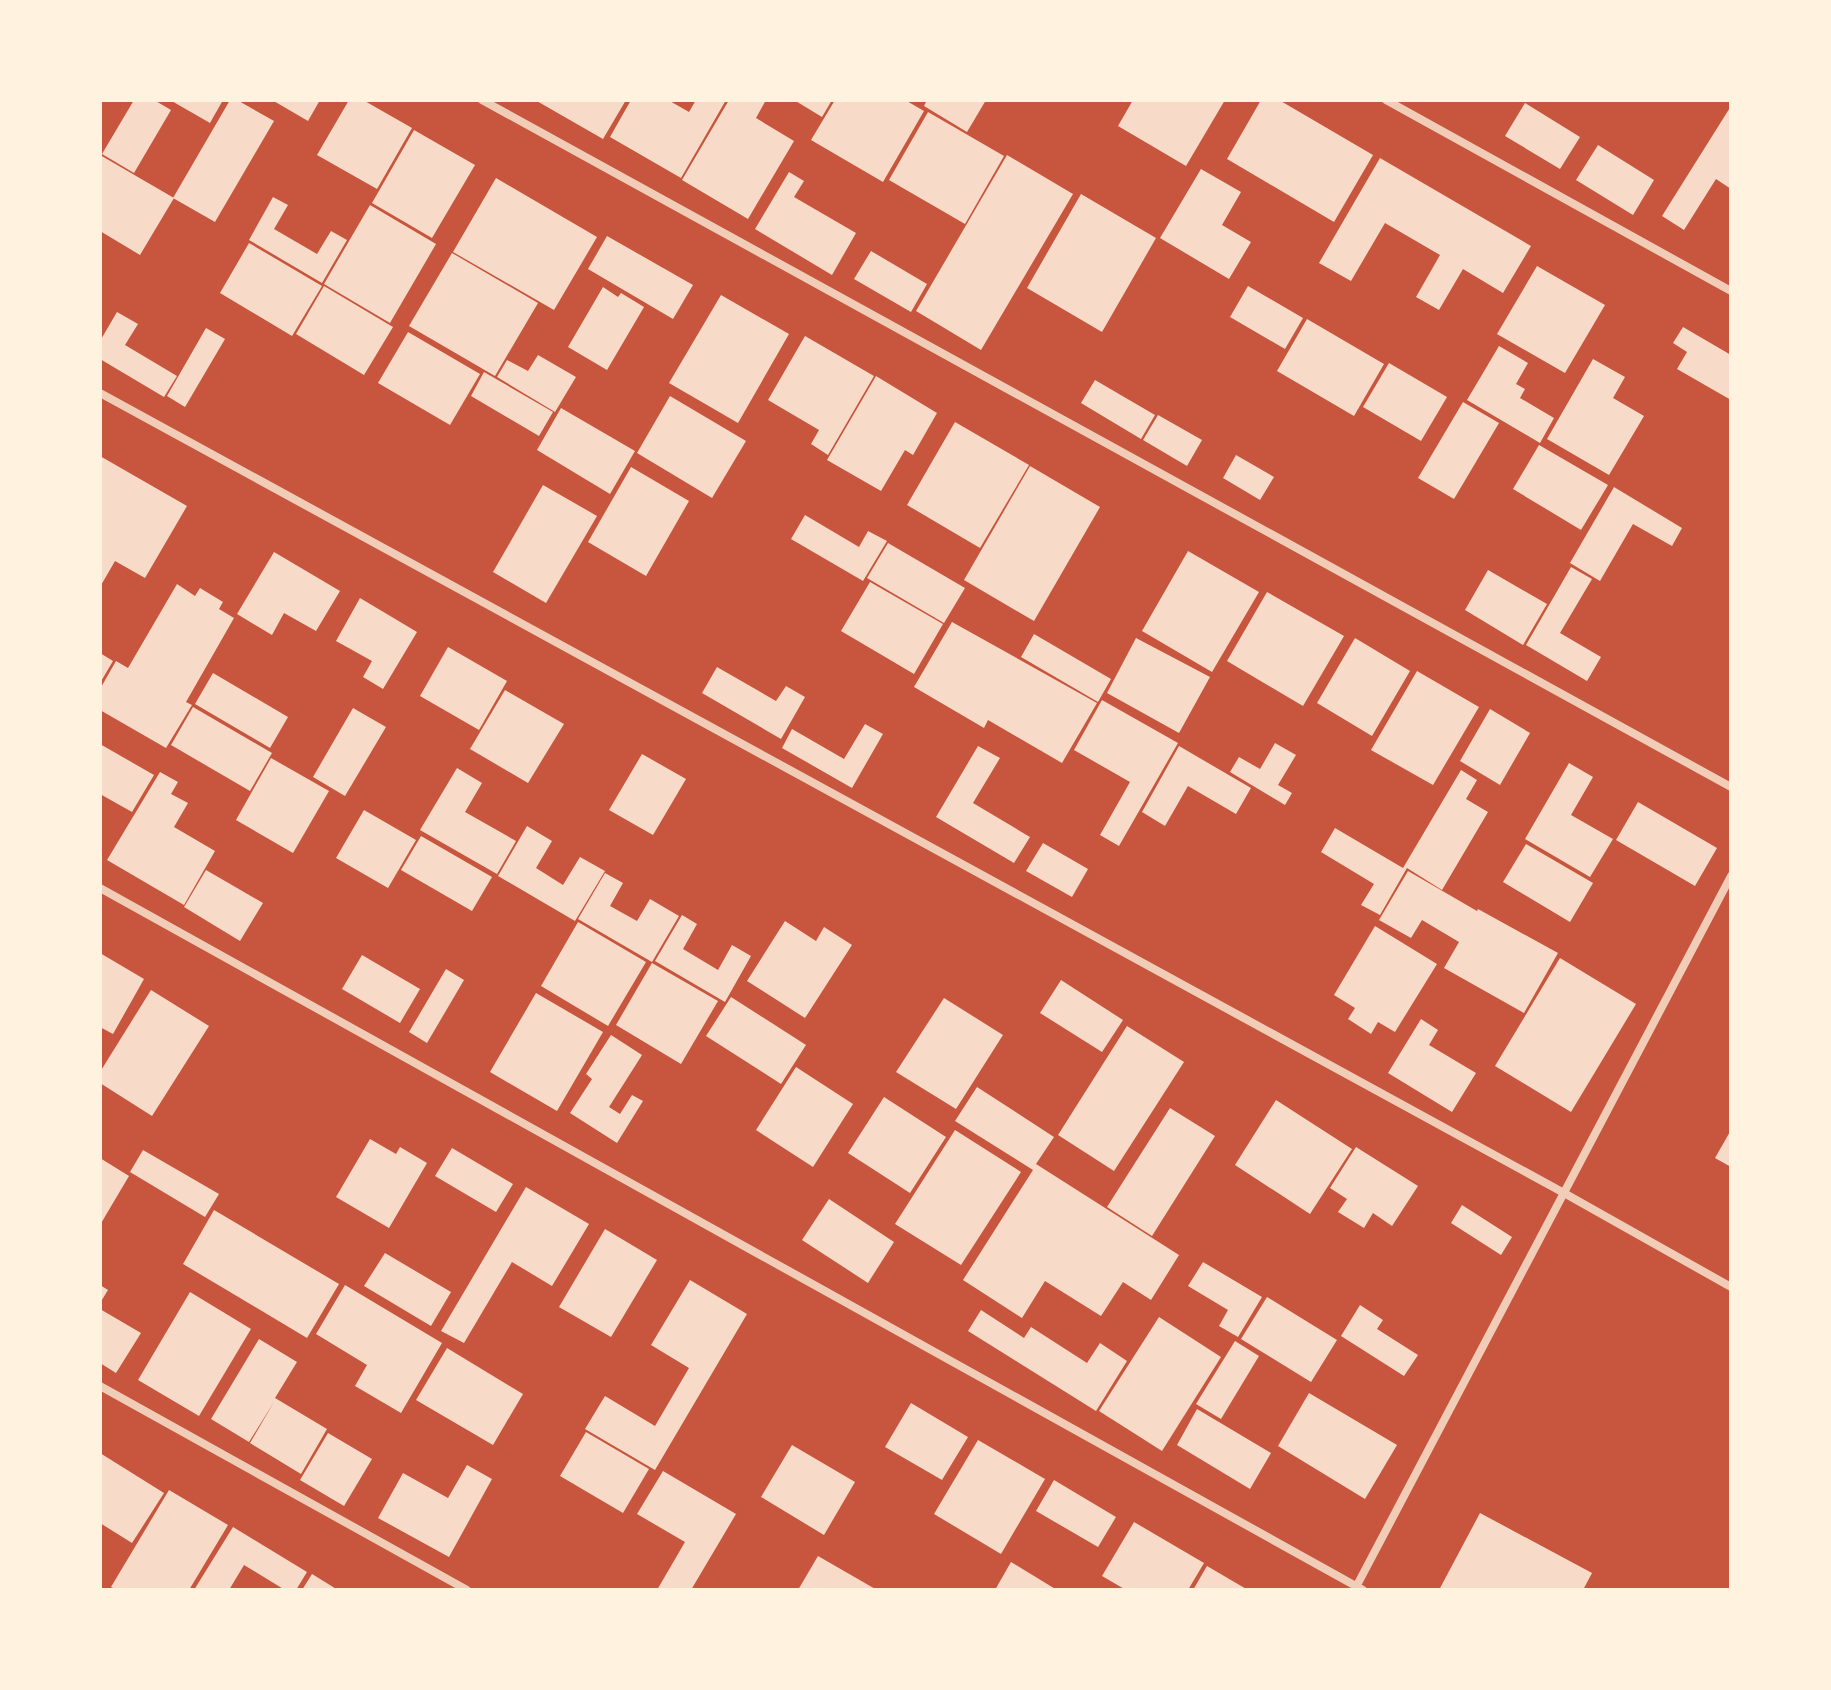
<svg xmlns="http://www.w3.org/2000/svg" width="1831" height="1690" font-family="Inter,sans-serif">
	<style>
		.building { fill: #f7dbc8 }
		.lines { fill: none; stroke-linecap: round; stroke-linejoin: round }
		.minor { stroke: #f1ccb7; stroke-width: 8 }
	</style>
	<rect width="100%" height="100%" fill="#c8553d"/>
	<!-- building -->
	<g class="building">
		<polygon points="134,100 154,100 171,110 134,173 102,154"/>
		<polygon points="170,100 223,100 210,123"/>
		<polygon points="230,100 237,100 274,121 215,222 173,198"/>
		<polygon points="272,100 320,100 308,121"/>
		<polygon points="349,100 363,100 412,128 377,189 317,155"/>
		<polygon points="535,100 603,101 626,100 603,139"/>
		<polygon points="631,100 668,100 689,112 696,100 726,100 681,178 610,137"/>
		<polygon points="729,100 766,100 756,118 794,141 748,219 682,180"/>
		<polygon points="794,100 832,100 822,117"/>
		<polygon points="835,100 905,100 924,111 883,182 811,140"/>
		<polygon points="927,100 986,100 967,132 924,106"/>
		<polygon points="1133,100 1225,100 1186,166 1118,126"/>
		<polygon points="1261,100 1279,100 1373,155 1334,222 1227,159"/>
		<polygon points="1525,103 1580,137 1560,169 1505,136"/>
		<polygon points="1731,106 1731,189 1716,179 1684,230 1662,216"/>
		<polygon points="928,112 1004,156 965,224 889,180"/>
		<polygon points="414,130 475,165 432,238 372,203"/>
		<polygon points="1598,145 1654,180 1633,215 1576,180"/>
		<polygon points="100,155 174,198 140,255 100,231"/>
		<polygon points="1007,155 1073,194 981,350 916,311"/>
		<polygon points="1380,158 1531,246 1503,293 1463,269 1439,310 1416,297 1440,255 1385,223 1351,281 1319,263"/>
		<polygon points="1201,169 1241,192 1222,225 1251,242 1229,279 1160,238"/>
		<polygon points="789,172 804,181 794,197 856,233 832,275 755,229"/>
		<polygon points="496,178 597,237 554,310 453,252"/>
		<polygon points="1081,194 1156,238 1102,332 1027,288"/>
		<polygon points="273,197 288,205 274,229 317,254 331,231 347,240 322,283 249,240"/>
		<polygon points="370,205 436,244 390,323 324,284"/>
		<polygon points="607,236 693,285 673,319 588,269"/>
		<polygon points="249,243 322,286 292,336 220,293"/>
		<polygon points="871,251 927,284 911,312 854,279"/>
		<polygon points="452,253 538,303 495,376 409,326"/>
		<polygon points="1537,266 1605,305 1565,373 1497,334"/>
		<polygon points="324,286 393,327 364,375 296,334"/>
		<polygon points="1248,286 1303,318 1285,349 1230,317"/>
		<polygon points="603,287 618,297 621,293 644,307 607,370 568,347"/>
		<polygon points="721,295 789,334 738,423 669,383"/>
		<polygon points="117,312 138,324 125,345 177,376 164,397 100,359 100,341"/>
		<polygon points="1307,319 1384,364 1354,416 1277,371"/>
		<polygon points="1683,327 1731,355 1731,400 1677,369 1687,352 1673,343"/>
		<polygon points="206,328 225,339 185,407 167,396"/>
		<polygon points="408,332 480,374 450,425 378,383"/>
		<polygon points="805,336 874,376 828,455 811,444 819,430 768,400"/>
		<polygon points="1499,346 1528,363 1516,384 1525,389 1520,398 1554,418 1540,443 1467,400"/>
		<polygon points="538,355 576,377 555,412 497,377 507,360 528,371"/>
		<polygon points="1593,359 1625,377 1613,398 1644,416 1609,475 1547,439"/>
		<polygon points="1389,363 1447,397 1421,441 1363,407"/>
		<polygon points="484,372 553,412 539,436 471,396"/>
		<polygon points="876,376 937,413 913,455 905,450 881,491 827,460"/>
		<polygon points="1095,380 1155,415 1141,439 1081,403"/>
		<polygon points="670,396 746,441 712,498 637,453"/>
		<polygon points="1463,402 1499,423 1454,499 1418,478"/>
		<polygon points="561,408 635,451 610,494 537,450"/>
		<polygon points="1158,415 1202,440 1187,466 1143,440"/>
		<polygon points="955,422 1029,465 980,548 907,505"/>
		<polygon points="1539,445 1608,485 1581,530 1513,489"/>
		<polygon points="1236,455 1274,477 1260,500 1223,478"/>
		<polygon points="100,456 187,506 145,578 115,561 100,587"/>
		<polygon points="1030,466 1100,507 1034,621 964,580"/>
		<polygon points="631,467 689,501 646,576 588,542"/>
		<polygon points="543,485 597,516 546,603 493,572"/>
		<polygon points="1614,487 1682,528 1672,546 1633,524 1600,581 1570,563"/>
		<polygon points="805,515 859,547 868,531 887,541 863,581 791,539"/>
		<polygon points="888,543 965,588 944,623 867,578"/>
		<polygon points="1188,551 1259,592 1212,672 1142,631"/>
		<polygon points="274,552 340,591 316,631 284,613 272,635 237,614"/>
		<polygon points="1571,567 1592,579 1560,633 1601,657 1587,681 1526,645"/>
		<polygon points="1488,570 1547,604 1523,645 1465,610"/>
		<polygon points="870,582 943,624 914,674 841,631"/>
		<polygon points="177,584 195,596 200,588 223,602 219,609 234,618 186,702 192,705 166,748 100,710 100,689 116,661 128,668"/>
		<polygon points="1267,592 1344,636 1303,706 1227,661"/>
		<polygon points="360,598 417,632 383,689 363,677 372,661 336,641"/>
		<polygon points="952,622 1097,703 1062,763 988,720 984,728 914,687"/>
		<polygon points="1034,634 1111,679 1098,702 1021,657"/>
		<polygon points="1136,638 1210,677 1179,733 1107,693"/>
		<polygon points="1355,638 1410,671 1372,736 1317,703"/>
		<polygon points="448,647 507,681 479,730 420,696"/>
		<polygon points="100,653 113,661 100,683"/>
		<polygon points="717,667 776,701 786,686 805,697 781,739 702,693"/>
		<polygon points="1417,671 1479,707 1433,785 1371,750"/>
		<polygon points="213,673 288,717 270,748 195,704"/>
		<polygon points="505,690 564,724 528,783 470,749"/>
		<polygon points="1102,700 1178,743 1119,846 1100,835 1130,782 1074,750"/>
		<polygon points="193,707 272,753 250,791 171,745"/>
		<polygon points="353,708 386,727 345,796 313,777"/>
		<polygon points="1490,709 1530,733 1500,785 1460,761"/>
		<polygon points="865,724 883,734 852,788 782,748 792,729 844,759"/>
		<polygon points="1275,743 1296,755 1278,785 1292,793 1285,805 1230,772 1239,757 1260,769"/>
		<polygon points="100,744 154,775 132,812 100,794"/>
		<polygon points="978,746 1000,758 973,803 1030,837 1014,863 936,817"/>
		<polygon points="1179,746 1251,788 1236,814 1188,786 1165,826 1142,812"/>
		<polygon points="642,754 686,779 653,835 609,810"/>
		<polygon points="271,758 329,791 293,853 236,820"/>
		<polygon points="1569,763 1593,777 1571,815 1613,839 1590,877 1525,839"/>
		<polygon points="457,768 482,783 465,812 516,841 497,874 420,830"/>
		<polygon points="1461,770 1477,780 1466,799 1488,812 1442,890 1407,868 1380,915 1361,905 1374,884 1321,852 1335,828 1403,868"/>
		<polygon points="160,772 178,782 171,794 188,803 174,827 215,851 184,905 107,860"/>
		<polygon points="1638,802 1717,848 1695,886 1616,840"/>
		<polygon points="364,810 416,840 388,888 336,858"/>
		<polygon points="527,826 552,841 536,868 563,885 580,857 605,871 575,921 498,876"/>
		<polygon points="421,836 492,877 472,911 401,870"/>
		<polygon points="1043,843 1088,869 1072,897 1026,871"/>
		<polygon points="1526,844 1593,883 1570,922 1503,882"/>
		<polygon points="206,870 263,903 240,941 184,907"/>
		<polygon points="1408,871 1477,911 1478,909 1558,953 1524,1013 1444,968 1459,942 1422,920 1411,938 1379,920"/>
		<polygon points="605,873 623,883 610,906 637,921 650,899 679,916 652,962 578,919"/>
		<polygon points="682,915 697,924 683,949 718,970 732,945 751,956 725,1002 655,961"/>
		<polygon points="785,921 816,941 824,927 852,945 805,1018 747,981"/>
		<polygon points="578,922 646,962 608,1026 541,986"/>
		<polygon points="1375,926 1437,964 1395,1032 1378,1022 1371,1034 1348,1019 1355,1008 1334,995"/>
		<polygon points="100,953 144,979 113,1034 100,1027"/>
		<polygon points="362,955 420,989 400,1023 342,989"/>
		<polygon points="1560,958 1636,1004 1571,1112 1495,1066"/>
		<polygon points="652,963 718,1001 681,1064 616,1025"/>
		<polygon points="446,969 464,980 427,1043 409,1032"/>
		<polygon points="1061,980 1123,1020 1102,1052 1040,1013"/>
		<polygon points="151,990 209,1026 152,1116 100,1083 100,1072"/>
		<polygon points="536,993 603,1032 557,1111 490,1072"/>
		<polygon points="731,997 806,1045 781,1084 706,1036"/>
		<polygon points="944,998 1003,1035 956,1109 896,1072"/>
		<polygon points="1421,1019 1438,1030 1429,1045 1476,1073 1452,1112 1388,1073"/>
		<polygon points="1127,1026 1184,1062 1114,1171 1058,1135"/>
		<polygon points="611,1035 642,1055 609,1107 620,1114 632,1095 643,1101 617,1143 570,1113 592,1079 586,1074"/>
		<polygon points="796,1067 853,1104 813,1167 756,1130"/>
		<polygon points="977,1087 1054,1137 1036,1164 1179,1255 1151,1300 1123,1282 1101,1316 1045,1281 1022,1318 963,1280 1033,1170 955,1121"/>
		<polygon points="884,1097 946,1137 910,1193 848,1153"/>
		<polygon points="1276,1100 1352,1149 1310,1214 1235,1165"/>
		<polygon points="1170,1108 1215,1136 1152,1236 1107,1207"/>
		<polygon points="955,1130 1021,1172 961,1265 895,1224"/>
		<polygon points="1731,1130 1731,1167 1715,1158"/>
		<polygon points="370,1139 396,1154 400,1147 427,1163 389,1228 336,1197"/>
		<polygon points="1356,1147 1418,1186 1392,1226 1373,1213 1364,1228 1338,1212 1347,1199 1330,1188"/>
		<polygon points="452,1148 513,1184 496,1212 435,1176"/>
		<polygon points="143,1150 219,1194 205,1217 130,1172"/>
		<polygon points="100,1158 129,1176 100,1225"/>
		<polygon points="526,1187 589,1224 552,1286 512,1262 464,1343 441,1331"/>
		<polygon points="829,1199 894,1242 868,1283 802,1240"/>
		<polygon points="1462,1205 1512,1237 1501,1255 1451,1223"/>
		<polygon points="214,1210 339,1284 307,1338 183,1264"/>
		<polygon points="605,1229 657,1260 611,1337 559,1307"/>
		<polygon points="385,1253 451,1292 431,1326 364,1286"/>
		<polygon points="1203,1262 1262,1297 1238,1337 1219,1326 1228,1310 1188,1286"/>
		<polygon points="690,1280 747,1314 655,1470 585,1429 605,1396 655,1426 689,1368 651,1345"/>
		<polygon points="100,1285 108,1290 100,1303"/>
		<polygon points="345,1285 442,1343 401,1413 355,1386 367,1365 316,1334"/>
		<polygon points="190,1292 251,1329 199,1416 138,1380"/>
		<polygon points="1267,1297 1337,1340 1311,1382 1241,1339"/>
		<polygon points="1360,1305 1383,1320 1377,1329 1418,1355 1404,1376 1341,1336"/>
		<polygon points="100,1309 141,1333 116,1373 100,1363"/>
		<polygon points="981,1310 1024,1338 1031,1327 1087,1363 1100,1343 1127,1361 1096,1411 968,1331"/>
		<polygon points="1159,1317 1221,1357 1162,1451 1099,1411"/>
		<polygon points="259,1339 297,1362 275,1398 327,1429 301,1474 250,1443 274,1402 249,1442 211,1419"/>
		<polygon points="1235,1341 1259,1356 1221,1419 1196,1404"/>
		<polygon points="447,1348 523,1394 493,1445 416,1400"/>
		<polygon points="1309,1393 1397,1445 1365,1499 1278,1446"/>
		<polygon points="911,1403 968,1437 942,1480 885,1447"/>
		<polygon points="1197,1409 1271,1453 1250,1489 1177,1445"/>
		<polygon points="586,1432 649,1469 623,1513 560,1476"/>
		<polygon points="328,1433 372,1459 344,1506 300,1480"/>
		<polygon points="978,1440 1045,1479 1001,1554 934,1514"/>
		<polygon points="792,1445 855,1482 824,1535 761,1497"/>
		<polygon points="100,1453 164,1493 132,1543 100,1523"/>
		<polygon points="467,1465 492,1479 449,1557 378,1518 403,1473 448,1498"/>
		<polygon points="663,1471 736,1514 691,1590 657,1590 685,1542 637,1514"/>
		<polygon points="1054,1480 1116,1517 1098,1547 1036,1511"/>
		<polygon points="169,1490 228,1525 189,1590 117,1590 111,1587"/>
		<polygon points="1480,1513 1592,1573 1583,1590 1439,1590"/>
		<polygon points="1134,1522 1204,1563 1188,1590 1126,1590 1102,1576"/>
		<polygon points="233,1527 307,1572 296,1590 285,1590 244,1565 229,1590 194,1590"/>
		<polygon points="818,1556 877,1590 798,1590"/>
		<polygon points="1011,1562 1057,1590 995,1590"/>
		<polygon points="1207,1566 1248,1590 1193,1590"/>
		<polygon points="312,1574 338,1590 302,1590"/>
	</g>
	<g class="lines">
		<!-- minor -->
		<g class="minor">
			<polyline points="482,100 1731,787"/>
			<polyline points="1386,100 1731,291"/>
			<polyline points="100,393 1564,1193 1731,1287"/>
			<polyline points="100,888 1363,1590"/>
			<polyline points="100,1386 467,1590"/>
			<polyline points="1355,1589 1731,876"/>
		</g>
	</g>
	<!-- border -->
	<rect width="1831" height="1690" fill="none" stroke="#fff3e0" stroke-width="204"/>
</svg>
